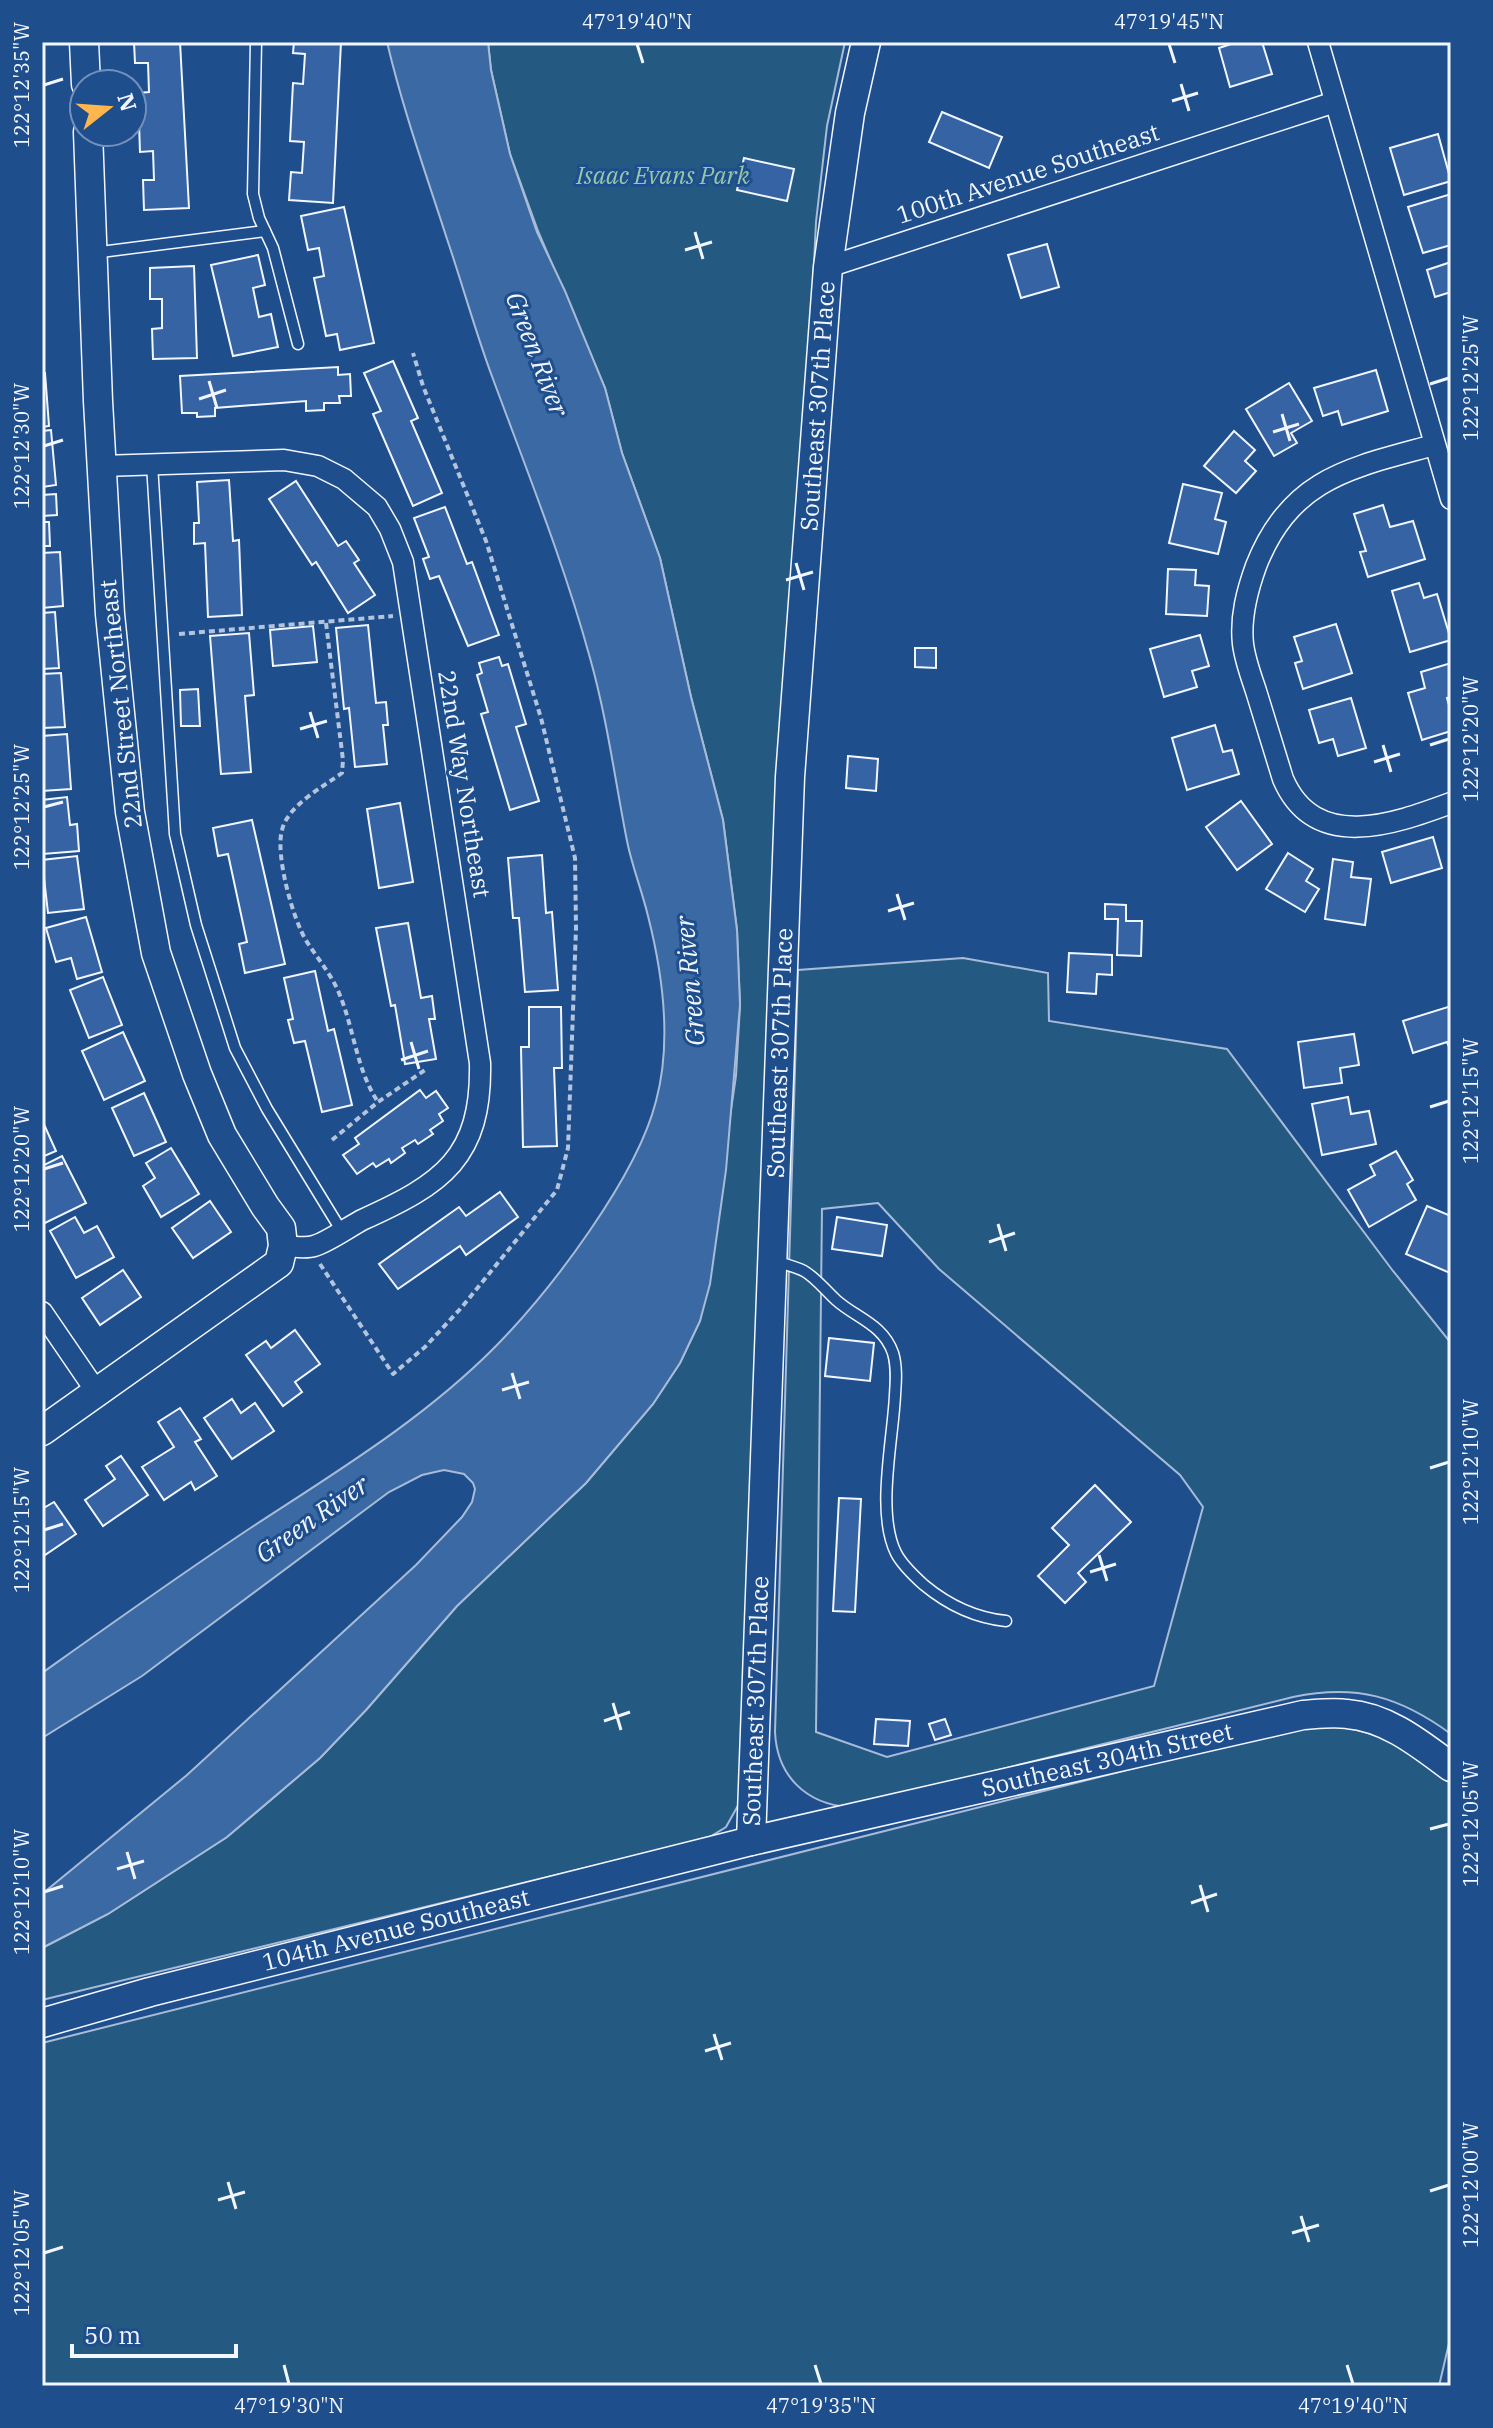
<svg xmlns="http://www.w3.org/2000/svg" width="1493" height="2428" font-family="'IBM Plex Serif',serif">
	<style>
		.green { fill: #245a82; stroke: #a8bbd7; stroke-width: 2; fill-rule: evenodd }
		.water { fill: #3b69a3; stroke: #a8bbd7; stroke-width: 2 }
		.building { fill: #3563a3; stroke: #f2f6ff; stroke-width: 2 }
		.lines { fill: none; stroke-linecap: round; stroke-linejoin: round }
		.lane-casing { stroke: #f2f6ff; stroke-width: 13 }
		.street-casing { stroke: #f2f6ff; stroke-width: 23 }
		.secondary-casing { stroke: #f2f6ff; stroke-width: 31 }
		.path { stroke: #b3c4dc; stroke-width: 4; stroke-dasharray: 6 4; stroke-linecap: butt }
		.lane { stroke: #1f4e8c; stroke-width: 10 }
		.street { stroke: #1f4e8c; stroke-width: 20 }
		.secondary { stroke: #1f4e8c; stroke-width: 28 }
		.ticks { fill: none; stroke: #f2f6ff; stroke-width: 3 }
		.labels { text-anchor: middle; stroke-width: 6; stroke-linejoin: round; paint-order: stroke }
		.street-label { font-size: 24px; fill: #f2f6ff; stroke: #1f4e8c }
		.park-label { font-size: 24px; font-style: italic; fill: #97c8a6; stroke: #1f4e8c }
		.water-label { font-size: 26px; font-style: italic; fill: #f2f6ff; stroke: #1f4e8c }
		.neatline { fill: none; stroke: #f2f6ff; stroke-width: 3 }
		.ticks-label { font-size: 20px; text-anchor: middle; fill: #f2f6ff }
	</style>
	<rect width="100%" height="100%" fill="#1f4e8c"/>
	<!-- green -->
	<g class="green">
		<polygon points="488,42 845,42 827,126 816,222 740,1802 726,1827 708,1838 42,2000 42,1948 108,1914 227,1837 320,1758 366,1710 457,1606 586,1483 653,1404 680,1363 700,1321 736,1076 740,1005 737,930 723,820 691,697 660,558 622,453 605,388 538,231 510,154 491,70"/>
		<path d="M963,958L1048,973L1049,1021L1227,1049L1393,1271L1451,1343V1734C1399,1696 1356,1684 1293,1697L849,1807C806,1804 777,1776 775,1732L798,970ZM878,1203L939,1269L1180,1475L1203,1507L1154,1686L887,1757L816,1732L822,1209Z"/>
		<path d="M1314,1723C1373,1729 1407,1743 1451,1784V2335L1439,2386H42V2043Z"/>
	</g>
	<!-- water -->
	<path class="water" d="M387,42H488L491,70L510,154L537,232L565,291L605,388L622,453L660,558L691,697L723,820L737,930L740,1005L726,1170L710,1284L700,1321L680,1363L653,1404L586,1483L457,1606L366,1710L320,1758L227,1837L108,1914L42,1948V1894L187,1775L416,1565L462,1517L472,1502L475,1489L473,1483L464,1474L444,1470L422,1475L389,1492L142,1676L42,1738V1673C111,1624 181,1574 252,1527C336,1472 424,1419 496,1346C551,1290 637,1177 656,1101C672,1042 663,975 648,916C642,891 632,866 627,841C615,780 607,718 590,658C564,563 527,471 493,379C476,334 463,286 447,239C426,174 403,110 387,42Z"/>
	<!-- building -->
	<g class="building">
		<polygon points="134,42 180,42 189,208 144,210 143,180 154,180 153,151 140,152 138,93 149,92 148,63 135,63"/>
		<polygon points="294,42 341,42 333,203 289,200 291,172 302,173 304,142 290,141 293,83 303,84 305,54 293,53"/>
		<polygon points="1237,42 1262,42 1272,74 1230,87 1219,48"/>
		<polygon points="942,112 1002,137 989,168 929,142"/>
		<polygon points="1438,134 1451,181 1404,195 1390,148"/>
		<polygon points="744,158 794,169 787,201 737,190"/>
		<polygon points="1451,194 1451,245 1423,253 1408,207"/>
		<polygon points="344,207 374,343 340,350 337,334 326,336 314,278 324,276 319,248 308,250 301,216"/>
		<polygon points="1047,244 1059,287 1021,298 1008,255"/>
		<polygon points="258,255 265,285 253,288 259,317 271,314 278,347 233,356 211,265"/>
		<polygon points="1451,262 1451,292 1435,297 1427,270"/>
		<polygon points="194,266 197,358 153,359 152,329 162,328 162,299 150,299 150,268"/>
		<polygon points="393,361 418,418 411,421 442,493 413,506 373,414 381,411 364,373"/>
		<polygon points="338,367 338,375 350,374 351,396 339,396 340,403 324,403 324,410 306,411 306,401 215,408 215,416 197,417 197,413 182,413 180,376"/>
		<polygon points="1376,370 1388,411 1342,425 1338,411 1323,416 1314,388"/>
		<polygon points="42,373 45,373 49,426 42,427"/>
		<polygon points="1289,383 1312,421 1291,433 1297,443 1274,456 1246,409"/>
		<polygon points="51,430 56,485 42,487 42,431"/>
		<polygon points="1234,431 1255,450 1245,461 1256,471 1236,493 1204,466"/>
		<polygon points="229,480 233,541 239,540 242,615 208,617 205,543 194,544 194,523 199,523 197,482"/>
		<polygon points="296,481 338,546 346,541 359,560 354,563 375,595 348,613 316,562 312,565 269,499"/>
		<polygon points="1183,484 1222,493 1215,519 1226,522 1218,554 1169,543"/>
		<polygon points="56,494 57,515 42,516 42,495"/>
		<polygon points="1383,505 1390,527 1413,521 1425,559 1368,577 1360,552 1366,551 1354,514"/>
		<polygon points="445,507 467,564 472,562 499,635 468,646 439,576 430,579 423,559 429,557 414,518"/>
		<polygon points="42,522 49,522 50,546 42,546"/>
		<polygon points="60,552 63,606 42,608 42,553"/>
		<polygon points="1168,569 1196,570 1195,585 1209,586 1207,616 1166,614"/>
		<polygon points="1419,583 1424,598 1437,594 1451,640 1410,652 1392,591"/>
		<polygon points="55,612 59,668 42,669 42,613"/>
		<polygon points="1336,624 1352,673 1303,689 1295,663 1302,661 1294,637"/>
		<polygon points="368,625 376,703 386,702 388,725 383,725 387,764 355,767 349,708 344,709 336,628"/>
		<polygon points="313,626 317,662 273,666 270,630"/>
		<polygon points="249,633 254,695 245,696 251,772 221,774 210,636"/>
		<polygon points="1200,635 1209,666 1192,671 1197,687 1164,697 1150,649"/>
		<polygon points="915,648 936,648 936,668 915,667"/>
		<polygon points="499,657 502,666 508,664 526,724 516,727 539,801 510,810 481,714 488,712 477,675 482,673 479,663"/>
		<polygon points="1451,663 1451,697 1447,698 1451,712 1451,731 1422,740 1408,693 1425,688 1421,672"/>
		<polygon points="61,673 65,727 42,728 42,674"/>
		<polygon points="198,689 200,726 181,726 180,690"/>
		<polygon points="1351,698 1366,748 1338,756 1333,739 1319,743 1309,710"/>
		<polygon points="1215,725 1223,752 1232,750 1239,774 1187,790 1172,738"/>
		<polygon points="67,734 71,789 42,791 42,736"/>
		<polygon points="848,756 878,759 876,791 846,788"/>
		<polygon points="67,797 70,825 77,824 79,851 43,854 42,800"/>
		<polygon points="1241,801 1272,844 1237,870 1206,827"/>
		<polygon points="400,803 413,882 379,888 367,809"/>
		<polygon points="252,820 285,964 245,973 239,944 247,942 228,854 218,856 213,828"/>
		<polygon points="1433,837 1442,868 1391,883 1382,852"/>
		<polygon points="1288,853 1313,869 1306,881 1319,889 1305,912 1266,889"/>
		<polygon points="542,855 546,913 552,912 558,990 525,992 519,918 513,918 508,858"/>
		<polygon points="77,856 84,909 48,913 42,860"/>
		<polygon points="1333,859 1353,862 1351,877 1371,879 1365,925 1325,919"/>
		<polygon points="1105,904 1126,905 1126,921 1142,921 1141,956 1117,955 1118,919 1105,919"/>
		<polygon points="86,917 102,972 77,979 71,958 56,962 46,928"/>
		<polygon points="408,923 421,998 432,996 435,1019 429,1019 436,1059 405,1064 395,1005 391,1006 376,928"/>
		<polygon points="1069,953 1112,955 1112,975 1097,974 1096,994 1067,992"/>
		<polygon points="315,971 328,1031 334,1029 352,1105 322,1112 305,1041 294,1043 288,1020 293,1019 284,978"/>
		<polygon points="103,977 122,1025 89,1038 70,990"/>
		<polygon points="1451,1006 1451,1051 1447,1042 1413,1053 1403,1021"/>
		<polygon points="529,1007 561,1007 562,1068 554,1068 557,1146 523,1147 521,1047 529,1047"/>
		<polygon points="123,1032 145,1081 104,1100 82,1051"/>
		<polygon points="1354,1034 1359,1065 1340,1068 1342,1083 1304,1088 1298,1042"/>
		<polygon points="420,1090 426,1098 436,1091 448,1108 439,1114 443,1121 430,1130 433,1134 418,1144 415,1140 402,1148 405,1153 391,1163 389,1159 376,1167 373,1163 357,1174 343,1155 359,1144 355,1138"/>
		<polygon points="144,1093 166,1142 134,1156 112,1108"/>
		<polygon points="1348,1097 1351,1114 1369,1111 1376,1144 1322,1155 1312,1104"/>
		<polygon points="42,1120 56,1151 42,1157"/>
		<polygon points="171,1148 199,1194 161,1217 143,1186 155,1178 146,1163"/>
		<polygon points="1396,1151 1413,1180 1407,1184 1416,1200 1369,1227 1348,1190 1375,1175 1370,1165"/>
		<polygon points="62,1156 86,1203 43,1224 42,1166"/>
		<polygon points="500,1192 518,1217 466,1255 460,1246 398,1289 379,1264 459,1207 466,1216"/>
		<polygon points="210,1201 231,1232 193,1258 172,1228"/>
		<polygon points="1427,1206 1451,1216 1449,1229 1451,1230 1450,1273 1406,1254"/>
		<polygon points="75,1217 84,1233 97,1226 114,1257 76,1278 50,1231"/>
		<polygon points="837,1217 887,1225 882,1256 832,1249"/>
		<polygon points="123,1270 141,1297 100,1325 82,1298"/>
		<polygon points="295,1330 320,1364 295,1382 302,1392 283,1406 246,1355 266,1341 271,1348"/>
		<polygon points="829,1338 874,1343 870,1381 825,1376"/>
		<polygon points="232,1399 241,1413 255,1403 274,1431 232,1459 204,1418"/>
		<polygon points="180,1408 201,1439 195,1442 217,1476 195,1490 191,1482 164,1500 142,1467 174,1447 158,1422"/>
		<polygon points="121,1456 148,1495 103,1526 85,1500 115,1479 106,1466"/>
		<polygon points="1095,1485 1131,1522 1078,1573 1086,1582 1065,1603 1038,1576 1069,1545 1052,1528"/>
		<polygon points="839,1498 861,1499 855,1612 833,1611"/>
		<polygon points="54,1502 76,1534 42,1557 42,1509"/>
		<polygon points="876,1719 910,1721 908,1746 874,1744"/>
		<polygon points="945,1719 951,1735 935,1740 929,1724"/>
	</g>
	<g class="lines">
		<defs>
			<g id="lane">
				<polyline points="256,42 253,194 259,218 273,248 298,344"/>
				<polyline points="93,253 265,231"/>
				<polyline points="152,464 175,834 196,925 235,1048 267,1109 341,1230"/>
				<path d="M775,1261C784,1264 796,1267 804,1271C816,1278 826,1291 836,1300C856,1318 883,1324 893,1353C897,1366 896,1381 895,1395C893,1440 876,1513 896,1553C902,1565 914,1576 924,1585C947,1604 976,1618 1006,1621"/>
			</g>
			<g id="street">
				<polyline points="1318,42 1451,499"/>
				<polyline points="828,267 1335,102"/>
				<path d="M1434,445C1351,468 1291,477 1256,566C1247,591 1240,617 1243,644C1245,660 1251,676 1256,691C1265,721 1274,750 1283,779C1315,853 1394,824 1451,803"/>
				<path d="M102,466L284,460L318,466L344,479L377,507L390,529L403,562L480,1063C482,1158 442,1184 362,1220C349,1227 326,1243 314,1246C305,1249 292,1246 283,1246"/>
				<polyline points="42,1312 96,1391"/>
			</g>
			<g id="secondary">
				<polyline points="84,42 86,84"/>
				<polyline points="42,1431 279,1263 283,1246 281,1228 265,1206 222,1135 197,1074 156,953 130,812 110,614 98,401 88,132"/>
				<polyline points="751,1841 790,777 828,267 850,113 866,42"/>
				<path d="M42,2023L150,1992L751,1841L1303,1715C1318,1714 1333,1712 1347,1714C1387,1717 1420,1744 1451,1767"/>
			</g>
		</defs>
		<!-- lane casing -->
		<use href="#lane" class="lane-casing"/>
		<!-- street casing -->
		<use href="#street" class="street-casing"/>
		<!-- secondary casing -->
		<use href="#secondary" class="secondary-casing"/>
		<!-- path -->
		<g class="path">
			<path d="M326,623L343,760L342,773C323,787 288,805 282,830C275,855 293,920 307,942C318,959 331,974 339,993C354,1028 356,1069 378,1102"/>
			<polyline points="179,634 393,616"/>
			<polyline points="332,1140 378,1102 425,1070"/>
			<polyline points="320,1264 393,1374 425,1347 462,1307 557,1190 568,1148 576,928 575,858 541,718 486,541 423,386 413,353"/>
		</g>
		<!-- lane -->
		<use href="#lane" class="lane"/>
		<!-- street -->
		<use href="#street" class="street"/>
		<!-- secondary -->
		<use href="#secondary" class="secondary"/>
	</g>
	<!-- ticks -->
	<path class="ticks" d="M637,44L643,63M1169,44L1175,63M1181,84L1189,111M44,85L63,79M1172,101L1198,93M695,232L703,259M685,250L712,242M209,381L217,408M1430,384L1449,378M199,399L226,390M1282,414L1290,441M1273,432L1299,424M44,446L63,440M796,563L804,590M786,580L813,572M310,712L318,738M300,729L327,721M1383,745L1391,772M1430,745L1449,739M1374,762L1400,754M44,807L63,802M897,894L905,920M888,911L914,903M411,1042L419,1069M401,1060L428,1051M1430,1107L1449,1101M44,1169L63,1163M998,1224L1006,1251M989,1242L1015,1233M512,1373L520,1399M502,1390L529,1382M1430,1468L1449,1462M44,1530L63,1524M1099,1555L1107,1581M1090,1572L1116,1564M613,1703L621,1730M604,1721L630,1712M1430,1829L1449,1824M127,1852L135,1879M117,1869L144,1861M1200,1885L1208,1912M44,1892L63,1886M1191,1903L1217,1894M714,2034L722,2060M705,2051L731,2043M228,2182L236,2209M1430,2191L1449,2185M218,2200L245,2192M1301,2216L1309,2242M1292,2233L1319,2225M44,2253L63,2247M284,2365L289,2384M815,2365L821,2384M1347,2365L1353,2384"/>
	<g class="labels">
		<!-- street labels -->
		<g class="street-label">
			<text transform="translate(1028 174) rotate(-18)" y="8">100th Avenue Southeast</text>
			<text transform="translate(818 406) rotate(-86)" y="8">Southeast 307th Place</text>
			<text transform="translate(121 704) rotate(-96)" y="8">22nd Street Northeast</text>
			<text transform="translate(464 784) rotate(81)" y="8">22nd Way Northeast</text>
			<text transform="translate(780 1053) rotate(-88)" y="8">Southeast 307th Place</text>
			<text transform="translate(756 1701) rotate(-88)" y="8">Southeast 307th Place</text>
			<text transform="translate(1107 1760) rotate(-13)" y="8">Southeast 304th Street</text>
			<text transform="translate(396 1930) rotate(-14)" y="8">104th Avenue Southeast</text>
		</g>
		<!-- park labels -->
		<g class="park-label">
			<text x="663" y="184">Isaac Evans Park</text>
		</g>
		<!-- water labels -->
		<g class="water-label">
			<text transform="translate(537 354) rotate(69)" y="9">Green River</text>
			<text transform="translate(690 981) rotate(-95)" y="9">Green River</text>
			<text transform="translate(312 1519) rotate(-35)" y="9">Green River</text>
		</g>
	</g>
	<!-- border -->
	<rect width="1493" height="2428" fill="none" stroke="#1f4e8c" stroke-width="88"/>
	<!-- north arrow -->
	<g transform="translate(108 108) rotate(73)"><circle r="38" fill="#1f4e8c" stroke="#7391ba" stroke-width="2"/>
	<path d="M0-6L14 30L0 20L-14 30Z" fill="#ffb74d"/>
	<text y="-12" font-size="22" font-weight="bold" text-anchor="middle" fill="#f2f6ff">N</text>
	</g>
	<!-- scale -->
	<path d="M72 2344v12h164v-12" fill="none" stroke="#f2f6ff" stroke-width="4"/>
	<text x="84" y="2344" font-size="24" fill="#f2f6ff" stroke="#1f4e8c" stroke-width="6" paint-order="stroke">50 m</text>
	<rect x="44" y="44" width="1405" height="2340" class="neatline"/>
	<g class="ticks-label">
		<text x="637" y="29">47°19'40"N</text>
		<text x="1169" y="29">47°19'45"N</text>
		<text transform="translate(22 85) rotate(-90)" y="7">122°12'35"W</text>
		<text transform="translate(1471 378) rotate(-90)" y="7">122°12'25"W</text>
		<text transform="translate(22 446) rotate(-90)" y="7">122°12'30"W</text>
		<text transform="translate(1471 739) rotate(-90)" y="7">122°12'20"W</text>
		<text transform="translate(22 807) rotate(-90)" y="7">122°12'25"W</text>
		<text transform="translate(1471 1101) rotate(-90)" y="7">122°12'15"W</text>
		<text transform="translate(22 1169) rotate(-90)" y="7">122°12'20"W</text>
		<text transform="translate(1471 1462) rotate(-90)" y="7">122°12'10"W</text>
		<text transform="translate(22 1530) rotate(-90)" y="7">122°12'15"W</text>
		<text transform="translate(1471 1824) rotate(-90)" y="7">122°12'05"W</text>
		<text transform="translate(22 1892) rotate(-90)" y="7">122°12'10"W</text>
		<text transform="translate(1471 2185) rotate(-90)" y="7">122°12'00"W</text>
		<text transform="translate(22 2253) rotate(-90)" y="7">122°12'05"W</text>
		<text x="289" y="2413">47°19'30"N</text>
		<text x="821" y="2413">47°19'35"N</text>
		<text x="1353" y="2413">47°19'40"N</text>
	</g>
</svg>
